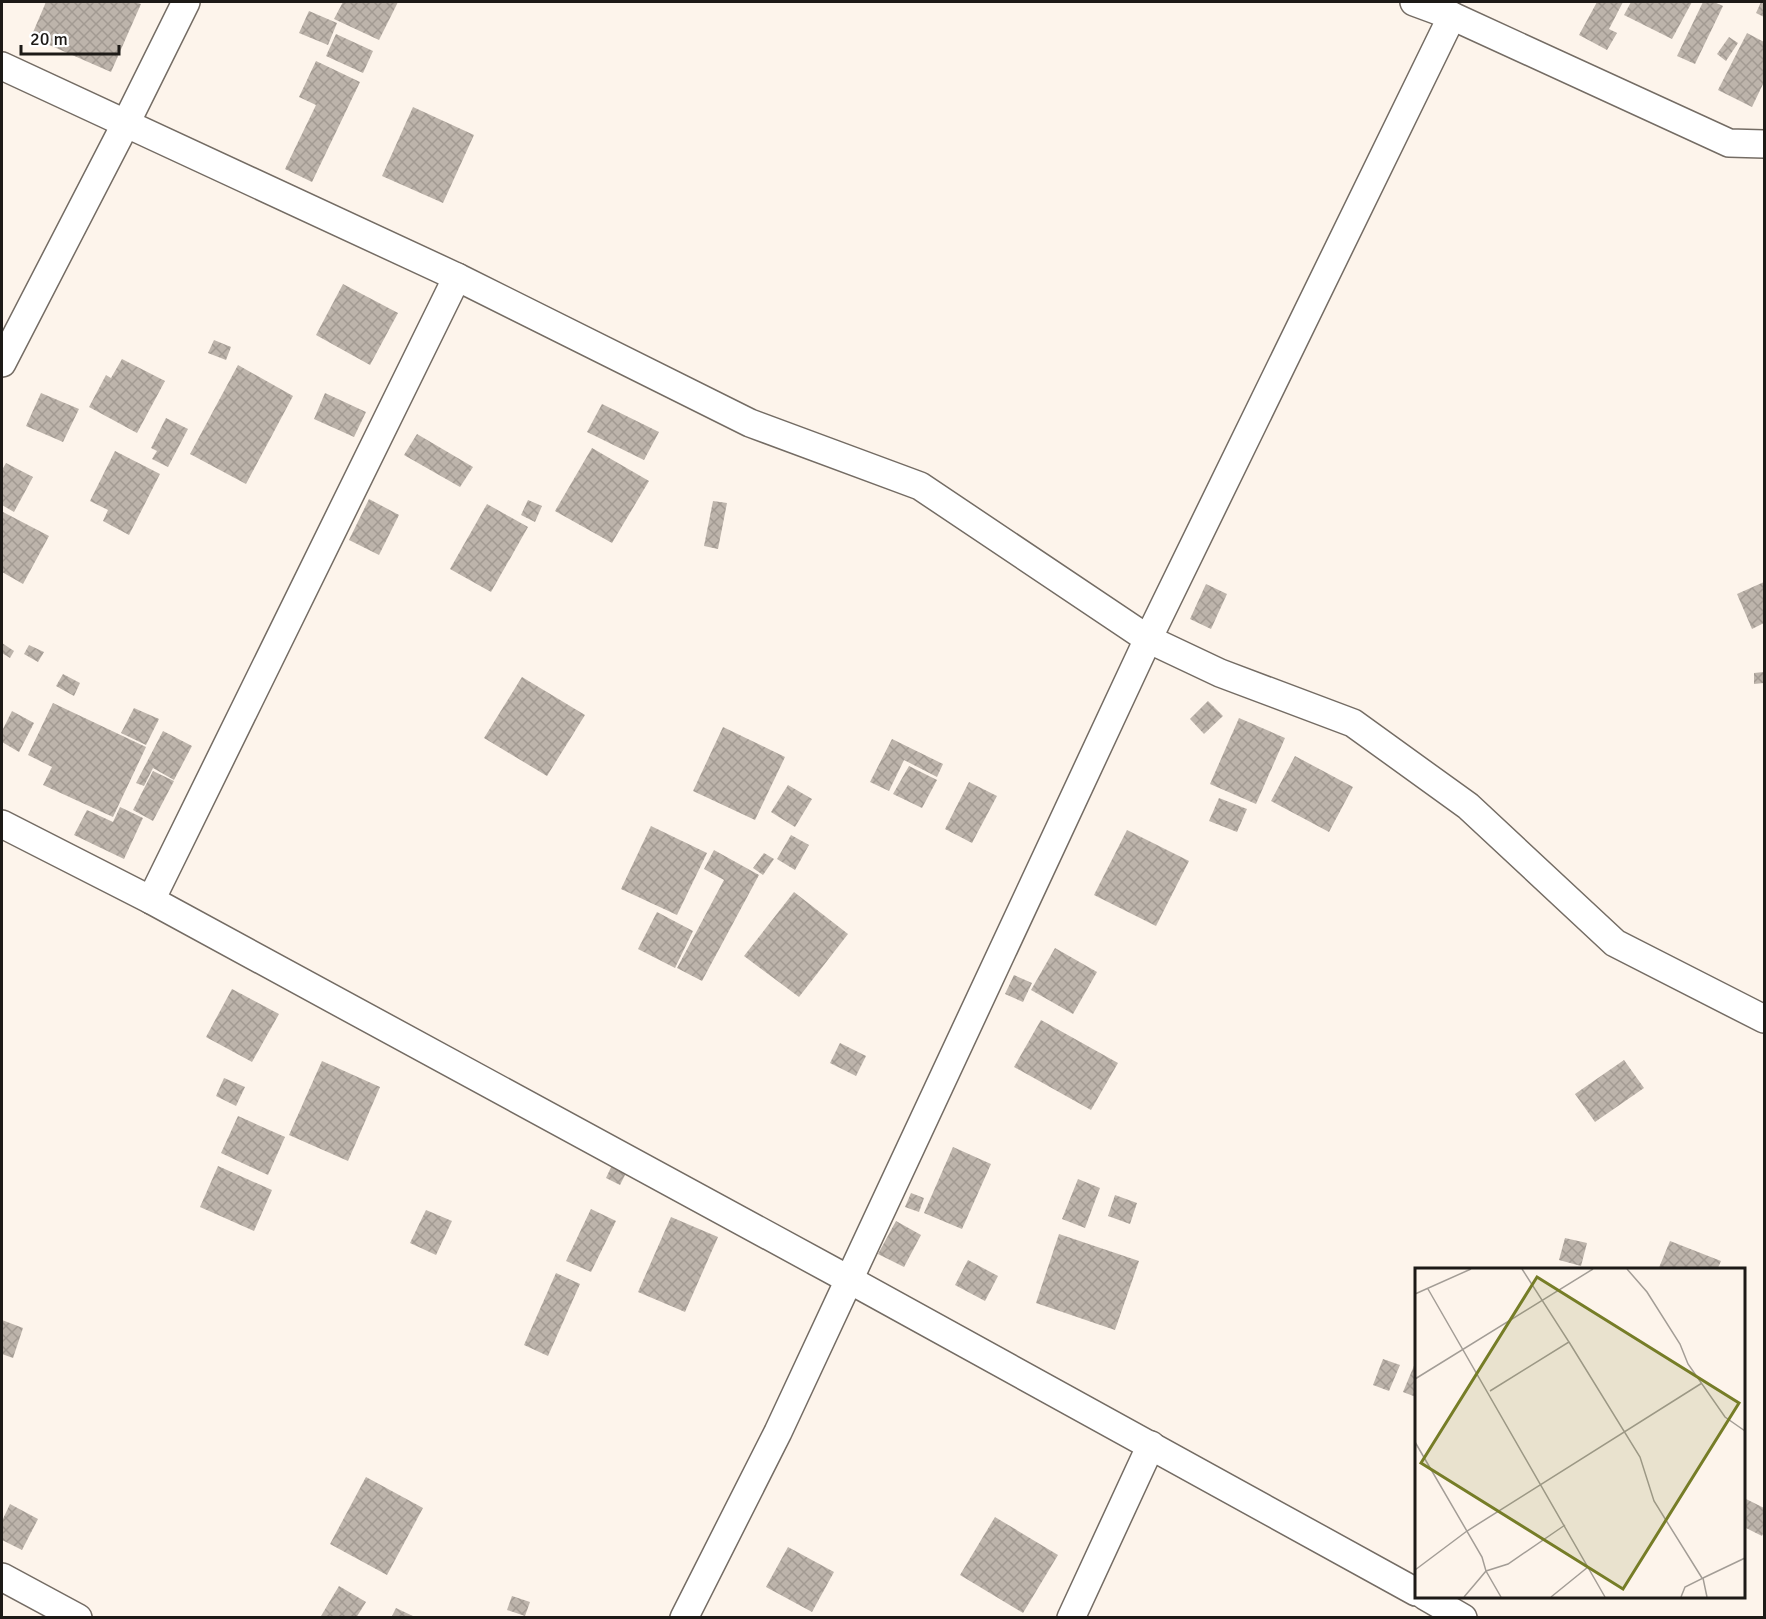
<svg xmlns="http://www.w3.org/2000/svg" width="1766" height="1619" font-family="Signika,sans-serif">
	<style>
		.building { fill: url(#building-cross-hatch) }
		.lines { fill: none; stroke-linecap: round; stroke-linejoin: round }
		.street-casing { stroke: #746c64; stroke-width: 30 }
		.street { stroke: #fff; stroke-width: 27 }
		.inset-road { fill: none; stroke: #a39d96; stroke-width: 1.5 }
		.view { fill: #767d27; fill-opacity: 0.15; stroke: #767d27; stroke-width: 3 }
		.inset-edge { fill: none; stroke: #1d1a17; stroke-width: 3 }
	</style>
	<defs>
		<pattern id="building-cross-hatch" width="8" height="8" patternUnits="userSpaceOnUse" patternTransform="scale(1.5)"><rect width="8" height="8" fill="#bdb4ab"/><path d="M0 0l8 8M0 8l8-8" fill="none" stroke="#a29a92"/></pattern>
	</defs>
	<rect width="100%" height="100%" fill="#fdf4eb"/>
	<!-- building -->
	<g class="building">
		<polygon points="46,2 135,2 141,4 111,72 31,37"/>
		<polygon points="343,2 398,2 379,40 334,19"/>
		<polygon points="1597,2 1623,2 1609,29 1617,33 1607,50 1579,35"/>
		<polygon points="1631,2 1692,2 1672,39 1624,15"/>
		<polygon points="1703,2 1714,2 1723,6 1695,64 1677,56"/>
		<polygon points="1761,2 1764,2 1764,17 1756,13"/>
		<polygon points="309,11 337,23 328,45 299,33"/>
		<polygon points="1747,33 1764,42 1764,82 1752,107 1718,90"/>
		<polygon points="336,34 373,51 363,73 326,56"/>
		<polygon points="1729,37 1738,43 1726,61 1717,54"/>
		<polygon points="316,61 360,82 312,182 285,169 316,105 299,97"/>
		<polygon points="413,107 474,135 443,203 382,176"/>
		<polygon points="343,284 398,313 370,365 316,335"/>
		<polygon points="214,340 231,347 226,360 208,353"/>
		<polygon points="122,359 165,381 137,433 89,407 106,375 111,378"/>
		<polygon points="238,365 293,396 246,484 190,454"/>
		<polygon points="41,393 79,409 63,442 26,426"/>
		<polygon points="325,393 366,412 354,437 314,419"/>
		<polygon points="602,404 659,432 644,460 587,432"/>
		<polygon points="166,418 188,429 168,467 152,459 157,451 151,448"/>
		<polygon points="417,434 473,467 460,487 404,455"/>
		<polygon points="592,448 649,481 612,543 555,511"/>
		<polygon points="115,451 160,474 129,535 103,521 108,510 90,501"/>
		<polygon points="6,463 33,477 14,512 2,505 2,470"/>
		<polygon points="369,499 399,515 379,555 349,540"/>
		<polygon points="528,500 542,506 535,522 521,515"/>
		<polygon points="713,501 727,503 718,549 704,546"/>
		<polygon points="487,504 528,527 491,592 450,569"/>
		<polygon points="3,512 49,536 23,584 2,572"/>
		<polygon points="1764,582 1764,623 1752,629 1737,594"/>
		<polygon points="1206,584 1227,594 1211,629 1190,619"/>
		<polygon points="2,643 14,651 10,658 2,653"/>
		<polygon points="29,645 44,652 38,662 24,654"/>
		<polygon points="1764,672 1764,683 1754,684 1754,673"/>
		<polygon points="63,674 80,683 74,696 56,686"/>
		<polygon points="522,677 585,715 547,776 484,738"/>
		<polygon points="1208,701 1223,716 1204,734 1190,719"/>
		<polygon points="53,703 146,747 113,817 43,785 52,767 28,755"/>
		<polygon points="134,708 159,719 146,745 121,733"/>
		<polygon points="12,711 34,723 19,752 2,742 2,731"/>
		<polygon points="1239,718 1285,738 1256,804 1210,784"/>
		<polygon points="723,727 785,757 755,820 693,791"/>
		<polygon points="163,731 192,746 174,780 153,768 144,786 136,783"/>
		<polygon points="892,739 943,764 937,777 904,760 889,791 870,782"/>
		<polygon points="1295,756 1353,787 1329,832 1271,801"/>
		<polygon points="909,766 937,780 922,808 893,794"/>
		<polygon points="153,771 174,781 153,821 133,810"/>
		<polygon points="969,782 997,796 972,843 945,829"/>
		<polygon points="788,785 812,799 795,827 771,812"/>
		<polygon points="1219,798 1247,809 1237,832 1209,821"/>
		<polygon points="120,807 143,818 124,859 74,835 87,810 113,822"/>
		<polygon points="651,826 707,853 677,915 621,889"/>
		<polygon points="1127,830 1189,861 1156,926 1094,895"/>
		<polygon points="791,835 809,845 795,870 777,859"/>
		<polygon points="714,850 759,875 702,981 677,968 724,880 704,869"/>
		<polygon points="764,853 774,859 763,875 753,868"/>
		<polygon points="794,892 848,934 799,997 744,956"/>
		<polygon points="657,912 693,931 675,968 638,949"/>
		<polygon points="1055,948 1097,972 1073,1014 1031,990"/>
		<polygon points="1014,975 1032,983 1023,1002 1005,994"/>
		<polygon points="232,989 279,1014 252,1062 206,1037"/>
		<polygon points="1041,1020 1118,1063 1091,1110 1014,1067"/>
		<polygon points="840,1043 866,1056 856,1076 830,1063"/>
		<polygon points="1624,1060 1644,1088 1595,1122 1575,1094"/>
		<polygon points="322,1061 380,1087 348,1161 289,1135"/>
		<polygon points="224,1078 245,1087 236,1106 216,1096"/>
		<polygon points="238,1116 285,1137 268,1175 221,1153"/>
		<polygon points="953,1147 991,1164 962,1229 924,1213"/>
		<polygon points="613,1163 627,1171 620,1185 606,1178"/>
		<polygon points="218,1166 272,1190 254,1231 200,1207"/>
		<polygon points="1078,1179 1100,1188 1085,1228 1062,1219"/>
		<polygon points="911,1193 924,1198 919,1212 905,1207"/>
		<polygon points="1115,1195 1137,1203 1130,1224 1108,1216"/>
		<polygon points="591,1209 616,1221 591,1272 566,1261"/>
		<polygon points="426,1210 452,1221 436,1255 410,1243"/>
		<polygon points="671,1217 718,1237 685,1312 638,1292"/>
		<polygon points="896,1221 921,1235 904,1267 878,1254"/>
		<polygon points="1059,1234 1139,1261 1115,1330 1036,1303"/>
		<polygon points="1565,1238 1587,1243 1581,1266 1559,1260"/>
		<polygon points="1670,1241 1721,1261 1717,1270 1658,1270"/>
		<polygon points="968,1260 998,1276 985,1301 955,1285"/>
		<polygon points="556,1273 580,1284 548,1356 524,1345"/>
		<polygon points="2,1320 23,1328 13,1358 2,1354"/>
		<polygon points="1383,1359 1400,1365 1389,1391 1373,1385"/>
		<polygon points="1416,1361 1416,1397 1403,1392"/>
		<polygon points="366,1477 423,1508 387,1575 330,1544"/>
		<polygon points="1744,1498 1764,1508 1764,1531 1762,1536 1744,1527"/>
		<polygon points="10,1504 38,1519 22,1550 2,1540 2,1521"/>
		<polygon points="995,1517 1058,1555 1023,1613 960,1575"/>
		<polygon points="788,1547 834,1572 812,1612 766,1587"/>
		<polygon points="339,1586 366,1602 356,1618 321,1616"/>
		<polygon points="512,1596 530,1602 525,1616 507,1610"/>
		<polygon points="396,1608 417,1618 391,1618"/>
	</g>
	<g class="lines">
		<defs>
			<g id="street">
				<polyline points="1414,2 1452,16 1729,143 1764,144"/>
				<polyline points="2,66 457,277 151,900"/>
				<polyline points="457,277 750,423 920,486 1148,639 1220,673 1353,723 1468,806 1615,943 1764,1019"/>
				<polyline points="2,363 126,123 186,2"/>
				<polyline points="2,824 151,900 848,1279 1416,1592"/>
				<polyline points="2,1577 78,1618"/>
				<polyline points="1425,1596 1463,1618"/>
				<polyline points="684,1618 778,1432 1148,639 1452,16"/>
				<polyline points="1071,1618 1151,1445"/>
			</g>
		</defs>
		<!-- street casing -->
		<use href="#street" class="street-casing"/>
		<!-- street -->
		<use href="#street" class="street"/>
	</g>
	<!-- overview -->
	<g transform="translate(1415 1268)">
		<rect width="330" height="330" fill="#fdf4eb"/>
		<path class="inset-road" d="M212,1L232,24L265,76L273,96L310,149L330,163M13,21L190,329M0,26L56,1M154,74L225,189L239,233L287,310M0,111L178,1M75,123L154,74L107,1M0,174L67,289L71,303L49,329M0,302L52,263L287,115M288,310L330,290M86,329L71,303L93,296L150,257M136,329L173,299M266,329L270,319L288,310L292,329"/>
		<path class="view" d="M122,9L324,135L208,321L6,195Z"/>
		<rect width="330" height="330" class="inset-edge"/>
	</g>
	<!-- border -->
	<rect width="1766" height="1619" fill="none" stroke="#1d1a17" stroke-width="6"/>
	<!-- scale -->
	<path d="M21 45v9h98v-9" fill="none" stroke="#1d1a17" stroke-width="3"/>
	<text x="30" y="45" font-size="18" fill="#1d1a17" stroke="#ffffff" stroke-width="4.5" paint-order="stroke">20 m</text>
</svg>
